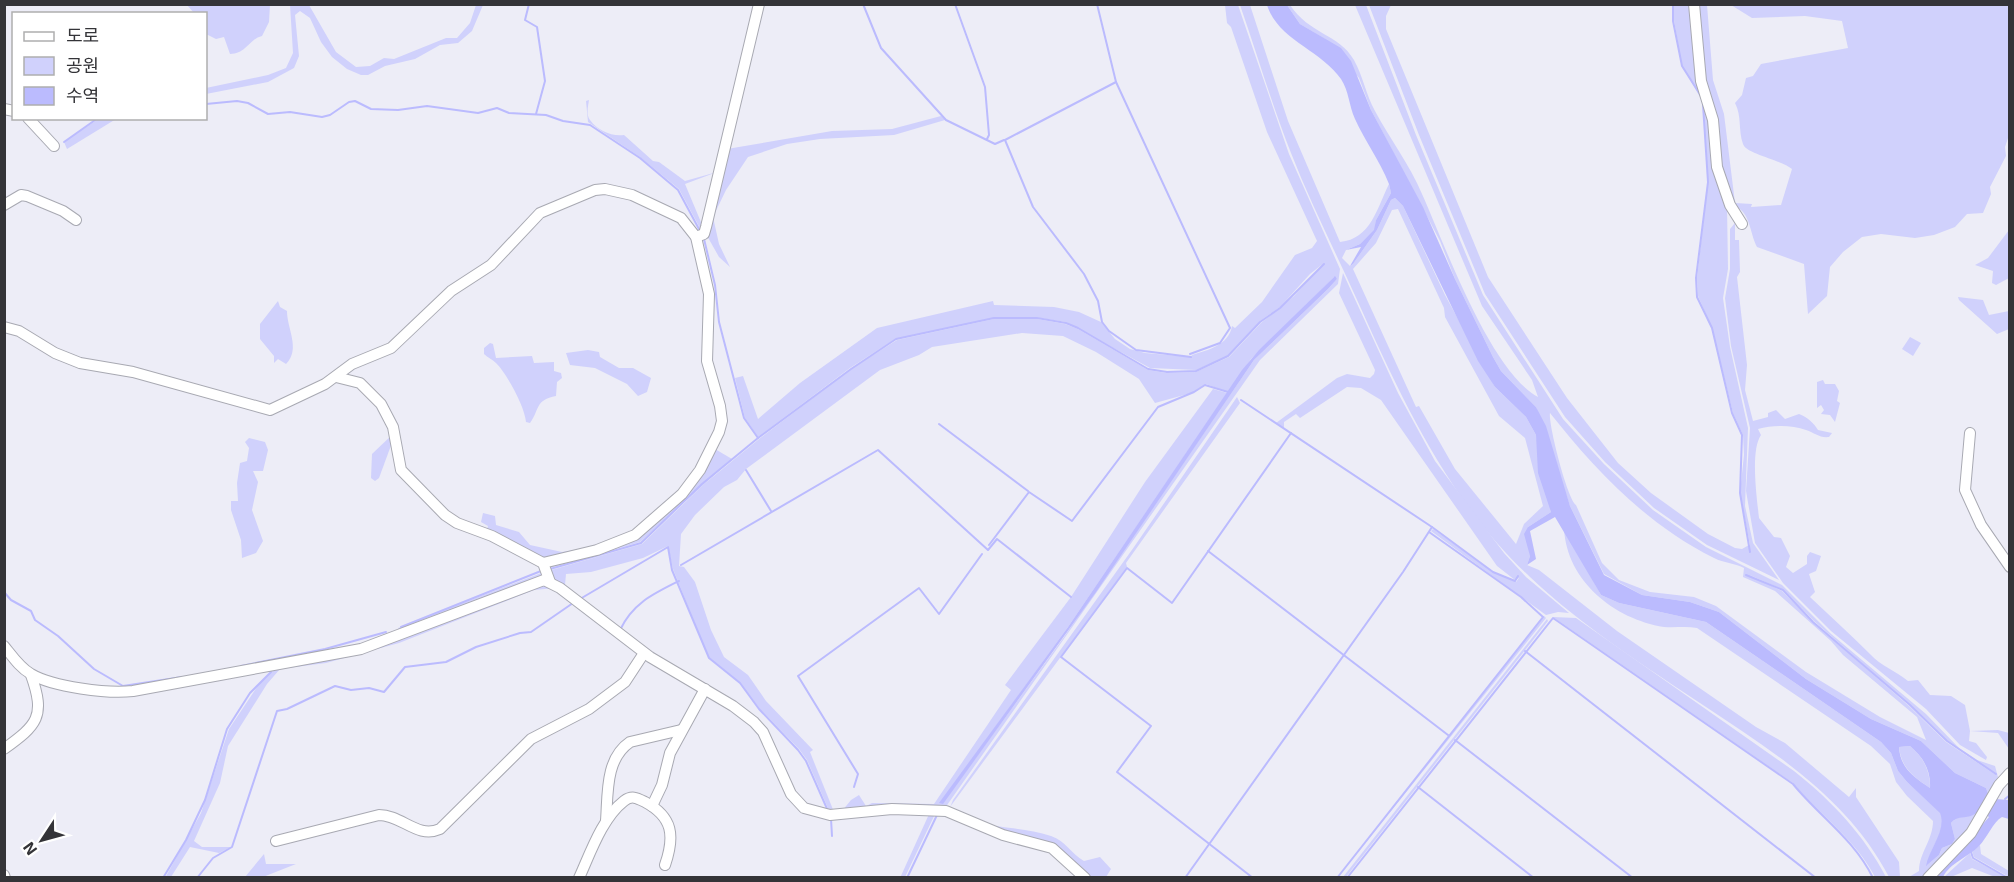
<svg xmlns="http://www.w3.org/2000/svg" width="2014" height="882" font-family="'Exo 2','Noto Sans KR',sans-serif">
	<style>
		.green { fill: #d0d1fc; fill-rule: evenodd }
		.water { fill: #bbbbfe; fill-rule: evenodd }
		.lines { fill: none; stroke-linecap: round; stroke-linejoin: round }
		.stream { stroke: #bbbbfe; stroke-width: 2 }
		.minor-casing { stroke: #a8a9b2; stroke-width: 12 }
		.minor { stroke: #fff; stroke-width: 10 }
	</style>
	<rect width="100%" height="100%" fill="#ededf7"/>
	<!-- green -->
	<g class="green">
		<path d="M187,5H270L269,22L262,36C249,39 246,54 230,54L224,37L216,39L206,34V14L194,13Z"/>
		<polygon points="290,5 309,5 336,52 356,67 370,66 384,58 394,59 446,38 457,38 470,23 476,5 483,5 472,31 458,43 440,45 415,59 385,66 368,75 361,75 347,69 332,57 321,42 310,18 300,11 295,15 299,56 294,68 268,82 206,94 206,88 268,75 286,68 293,53"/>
		<path d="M1225,5H1238L1289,154L1340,269L1338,284L1260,360L945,808L831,815L807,760L799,749L760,709L740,683L709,658L673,569L668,546L643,558L591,572L566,574L565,585L569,589L553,581L548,571L642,544L703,485L759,439L851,369L897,340L994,319H1037L1065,324L1078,329L1148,370L1166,373L1196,372L1229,357L1261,323L1294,296L1324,263L1310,274L1280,307L1260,321L1228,356L1196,370L1150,368L1066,322L1034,317L994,318L895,339L850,368L758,437L745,418L735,378L743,376L758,419L800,383L877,328L993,301L994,305L1054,307L1079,312L1101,322L1115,339L1130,349L1145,353L1191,357L1192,355C1208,350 1229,345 1232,326L1235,328L1262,302L1295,255L1312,248L1317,241L1267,132L1231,27L1227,23ZM1334,277L1337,279L1328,289L1254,360L1064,637L945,800L940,803L1068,627L1227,393L1213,389L1145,482L1071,597L1005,685L1011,690L934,804L872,803L866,806L859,795L851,800L842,811L834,812L810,752L813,750L766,701L748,675L724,657L711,630L695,582L684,567L679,566L681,534L695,515L724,487L737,480L746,469L880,370L919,355L932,347L1022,333L1063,336L1096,352L1139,379L1155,403L1195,392L1206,384L1228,392L1251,359Z"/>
		<path d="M1240,5H1250L1288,121L1340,242C1371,239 1377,208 1389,184L1391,193L1376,220L1375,230L1360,244L1346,250L1342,258L1350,266L1353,264L1377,230L1391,200L1395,198L1403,206L1445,295L1495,387L1526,417L1536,435L1551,512L1528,527L1530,556L1527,565L1539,570L1617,631L1756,727L1785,743L1849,797L1856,788V797L1899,862L1900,877H1889C1849,800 1777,754 1706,707C1646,667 1583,627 1530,577C1450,503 1402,400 1358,302C1336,253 1311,204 1291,153C1272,105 1257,54 1240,5ZM1398,209L1444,308L1445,317L1499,416L1525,438L1543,506L1524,524L1516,544L1455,469L1419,406L1416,407L1353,269L1376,243L1392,210Z"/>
		<path d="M1287,5H1290C1309,34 1339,34 1354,60C1363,76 1366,95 1375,111C1390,139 1410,165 1422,194C1445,245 1490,371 1538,397L1532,380L1482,306L1355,5H1366L1416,135L1483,295L1563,419L1604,464L1653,510L1706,547L1782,585L1830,633L1926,714L1959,748L1977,760L1995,766L1998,777L1989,796L1986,788L1955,773L1921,741L1871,719L1806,679L1719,612L1690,602L1642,595L1604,574L1570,506L1536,407L1501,371L1493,357L1455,279L1440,241L1371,110L1359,78L1325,39L1300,24ZM1550,413C1596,471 1646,524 1714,558C1724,563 1734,563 1744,568L1743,577L1775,591L1831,641L1843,655L1917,717L1926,740L1880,717L1806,672L1716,606L1694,597L1650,592L1619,580L1602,563L1576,505C1567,498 1548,423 1550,413ZM1747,574L1784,590L1814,621L1910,705L1947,741L1996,775L1946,742L1909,706L1813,622L1782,591Z"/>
		<polygon points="1369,5 1391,5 1386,16 1386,29 1488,277 1567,398 1618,463 1651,493 1708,534 1735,548 1742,549 1749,545 1750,552 1750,545 1740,493 1744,455 1743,435 1733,413 1712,328 1698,296 1697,278 1708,182 1703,102 1682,66 1672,9 1674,5 1691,5 1700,86 1727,206 1728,269 1723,298 1730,347 1748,428 1745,506 1753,543 1779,580 1707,545 1654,508 1605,462 1565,417 1485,294 1419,135"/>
		<path d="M1695,5H1707L1713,80L1724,114L1735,203L1752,204L1751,207L1781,205L1792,169C1782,160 1746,154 1743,144C1738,130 1742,116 1735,103L1742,95L1746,78L1753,76L1761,64L1848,48L1842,21L1805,16L1752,18L1731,5H2009V135L2005,147L2006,156L1990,187L1991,194L1983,213L1967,214L1955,227L1934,235L1915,238L1881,234L1862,237L1843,252L1830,267L1827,296L1808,314L1804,264L1757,247C1749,233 1751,209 1731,205L1706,91Z"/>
		<path d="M589,100C588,106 586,115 590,120C597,130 612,137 624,135L653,161L659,162L685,181L717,172L685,184L703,227L701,230L679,189L640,157L588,122L586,101Z"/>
		<polygon points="941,116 945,120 894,135 820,139 787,144 748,157 726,190 713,217 719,244 730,267 719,257 706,234 727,149 832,131 892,129"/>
		<polygon points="100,118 116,119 67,149 64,142"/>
		<path d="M1735,223V240H1739L1740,272L1737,277L1747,365L1745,390L1753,421L1768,417V413L1776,410L1785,419L1799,414C1807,417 1814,423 1818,430L1832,433L1829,437C1819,438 1815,433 1806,430C1792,425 1773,425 1758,429L1761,435C1750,451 1757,499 1759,518L1774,537L1781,538L1790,556L1786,567L1793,573L1807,564V556L1810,552L1821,556L1816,571L1809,574L1815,592L1810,597C1830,616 1851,635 1870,654C1881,666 1896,671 1908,681L1918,680L1930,695L1951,696L1965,705L1970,731L1998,730L2009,733V749L1998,733L1970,731L1969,741L1976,743L1987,757L1986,760L1960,745L1926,709L1831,631L1783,583L1755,543L1746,491L1750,428L1731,346L1725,298L1730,269V229Z"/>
		<polygon points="2009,230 2009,278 1996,285 1992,283 1993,271 1975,265 1988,258"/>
		<polygon points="1343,273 1398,393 1435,461 1504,553 1526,577 1569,613 1558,612 1546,615 1431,531 1433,529 1494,572 1516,582 1519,578 1515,580 1497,566 1381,400 1361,388 1347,387 1300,418 1296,414 1284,422 1284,428 1276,423 1337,378 1347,374 1370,378 1374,374 1375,370 1339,293"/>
		<polygon points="1958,297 1983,300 1989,315 2009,311 2009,329 1997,334 1959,300"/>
		<path d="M278,301L280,307L287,311C287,329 301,349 286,364L278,359L274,363V356L260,339V324Z"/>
		<polygon points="1910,337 1921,343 1913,356 1902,349"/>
		<path d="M490,343L493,344L496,358L532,356L534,363L554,362V371L561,373L562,378L557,382L556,396C535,400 540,409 530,423L526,422C525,407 507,374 496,363C492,359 488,358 484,354V348Z"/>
		<polygon points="588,350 599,352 600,357 619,368 633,368 651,378 647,392 638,396 627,384 595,368 570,365 566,353"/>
		<polygon points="1823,380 1825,384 1835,384 1839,391 1837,401 1840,403 1835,422 1830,415 1821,414 1824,410 1821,405 1817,408 1817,382"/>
		<path d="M1237,397L1240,403L1126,563L1127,567L950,807C979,832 1017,824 1051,836C1066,841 1071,854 1084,861L1100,857L1111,869L1106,877H1089L1049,844L1002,833L949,810L953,800L1134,547Z"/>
		<polygon points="393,434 393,440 379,478 375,481 371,478 372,454"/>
		<polygon points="249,438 265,442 268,450 263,471 253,471 258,482 252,510 263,541 256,553 242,558 241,540 231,510 231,501 238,501 237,483 240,463 247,461 249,448 245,442"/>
		<polygon points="715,449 732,459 640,542 549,568 549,564 639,535"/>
		<polygon points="483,513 495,516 496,525 519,532 530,545 562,552 575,550 544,562 486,533 488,526 481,522"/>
		<path d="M1564,529L1601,595L1619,603L1706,622L1881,742L1891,753L1898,771L1907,782L1941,813C1947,830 1930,848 1927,865L1939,855L1942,848L1952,844L1955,839L1951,823C1959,814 1970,818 1979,810L1969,831L1924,877H1909L1919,871C1919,853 1933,840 1933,821L1907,796L1896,782L1890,764L1871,746L1697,628C1686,626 1675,628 1664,627C1614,619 1567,581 1564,529Z"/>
		<polygon points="544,572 544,576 399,631 398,628"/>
		<polygon points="538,584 556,588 534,590 399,643 326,663 280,669 267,684 228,746 220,783 194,841 202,847 231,847 219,853 190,847 171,877 165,878 201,813 229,729 261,681 276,668 326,659"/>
		<polygon points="1544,616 1546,618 1338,877"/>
		<path d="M1553,617L1576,618L1794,771C1832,801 1864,835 1886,877H1875C1856,840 1820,815 1793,783Z"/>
		<polygon points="1547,619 1548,621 1346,877 1343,877"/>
		<path d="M1910,746C1923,757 1930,770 1930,788C1914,777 1901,768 1899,747Z"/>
		<polygon points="930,812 936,812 905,877 900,878"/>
		<polygon points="1980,845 1981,854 2009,871 2009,877 1974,857 1972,851"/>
		<polygon points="1970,853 1972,859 2006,877 1995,877 1972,868 1951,877 1943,878"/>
		<polygon points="264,854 266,864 296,864 263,877 245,877"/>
	</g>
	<!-- water -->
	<g class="water">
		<path d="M1267,5H1287L1300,24L1341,48L1351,61L1371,110L1423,207L1455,279L1493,357L1501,371L1536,407L1546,426L1570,506L1604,575L1642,595L1690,602L1719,612L1806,679L1871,719L1921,741L1955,773L1986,788L1989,796C1985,801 1980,812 1973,815C1965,819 1958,815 1951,823L1955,839L1952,844L1942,848L1939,855L1926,866C1929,849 1947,830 1940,813L1907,782L1898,771L1891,753L1881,742L1706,622L1619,603L1601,595L1555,517L1530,531L1536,559L1527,565L1530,556L1524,534L1528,527L1551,512L1538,473L1536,435L1526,417L1495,387L1478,361L1403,206L1395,198L1391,200L1377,230L1353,264L1350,266L1361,247L1346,250L1360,244L1374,230L1376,220L1391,193L1389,184C1380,161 1365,141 1355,119C1349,106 1349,91 1341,79C1321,50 1278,40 1267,5ZM1910,746C1923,757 1931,770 1930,788C1914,777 1900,768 1899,747Z"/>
		<polygon points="1335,276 1337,279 1328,289 1254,360 1096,592 943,804 939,803 1068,627 1242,370 1259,350"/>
		<path d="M1995,799L2009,800V819L2002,817C1993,822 1987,838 1979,846C1968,857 1950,863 1943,877L1936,878L1989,817L1986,815Z"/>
	</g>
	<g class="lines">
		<!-- stream -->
		<g class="stream">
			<polyline points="529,4 525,20 537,27 545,81 536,114"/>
			<polyline points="863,4 881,48 946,120 995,144 1004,140"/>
			<polyline points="955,4 985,87 989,135 987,139"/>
			<polyline points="1097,4 1116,82 1230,328 1220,343 1190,354"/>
			<polyline points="1673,4 1673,21 1682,66 1701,96"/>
			<polyline points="1116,82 1005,140 1033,207 1084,274 1098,301 1102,322 1109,331 1136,350 1191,357"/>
			<polyline points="206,104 237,101 248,103 268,114 290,112 322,117 330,115 349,102 355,101 371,109 398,110 427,106 478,113 497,108 509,113 546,115 563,121 590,125 640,158 678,190 700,231"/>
			<polyline points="1703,105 1708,182 1696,278 1697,297 1712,328 1732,413 1742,435 1740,493 1750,552"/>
			<polyline points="64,142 98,118"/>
			<polyline points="704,239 715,285 719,322 744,418 758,438"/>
			<polyline points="1241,400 1432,527 1493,572 1515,581 1518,576"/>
			<polyline points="939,424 1028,491"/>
			<polyline points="746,470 771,511"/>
			<polyline points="989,545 1029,492 1072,521 1158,407 1194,392 1205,385 1228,392"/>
			<polyline points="1208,551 1448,735"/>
			<polyline points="681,565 878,450 988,550 997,539 1071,597"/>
			<polyline points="550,569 641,543 702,484 758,438 851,369 896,339 994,318 1037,318 1066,323 1078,328 1148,369 1167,372 1196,371 1228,356 1260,322 1280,308 1324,264"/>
			<polyline points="1746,575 1783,590 1813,622 1910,705 1947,741 1996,774"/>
			<polyline points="4,592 11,600 31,611 35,620 58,636 94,669 123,686 182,677"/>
			<polyline points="580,599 668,547 672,570 709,658 740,683 759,709 798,750 806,761 828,811"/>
			<polyline points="401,627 541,571"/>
			<path d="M620,630C633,603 653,594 679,581"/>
			<polyline points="1525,651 1816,878"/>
			<polyline points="241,666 325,649 386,632"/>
			<polyline points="1455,740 1633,878"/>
			<polyline points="854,787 858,774 798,676 919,588 939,614 982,554"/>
			<polyline points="1418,787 1534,878"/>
			<polyline points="2005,799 2010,795"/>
			<polyline points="831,819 832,836"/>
			<polyline points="1971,852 1973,858 2008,878"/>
			<polyline points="163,878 186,840 205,800 227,729 250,693 271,672"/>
			<polyline points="197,878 213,858 232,847 277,711 287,709 335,686 351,690 369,688 384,692 405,667 446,662 476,647 520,633 531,632 573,603"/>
			<polyline points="907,878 937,815"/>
			<polyline points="1185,878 1403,572 1432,527"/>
			<polyline points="1253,878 1117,772 1151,726 1061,657 1127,568 1172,603 1291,433"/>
			<polyline points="1337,878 1543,617 1521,597 1429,532"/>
			<path d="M1347,878L1553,618L1793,784C1819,816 1855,840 1873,878"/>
		</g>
		<defs>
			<g id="minor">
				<polyline points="1694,4 1701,81 1713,120 1717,167 1730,205 1742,224"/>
				<polyline points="4,109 14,111"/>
				<polyline points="28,118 54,146"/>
				<polyline points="4,205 21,195 27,196 63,211 76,220"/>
				<polyline points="696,237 704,234 706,227 759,4"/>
				<polyline points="4,327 19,331 55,353 80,363 133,372 270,410 325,384 352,364 391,348 451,291 491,265 540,213 595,190 605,189 632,195 681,218 696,237 709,294 707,361 720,406 722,421 719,432 700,470 682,494 635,535 597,550 543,563"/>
				<polyline points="336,377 360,383 381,404 393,427 401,470 445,515 457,523 492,536 543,563 550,582"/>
				<polyline points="1970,433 1965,490 1981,525 2010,567"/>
				<path d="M4,646C12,656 20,668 31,674C53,687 108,694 133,691L361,649L544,580L560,588L650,657L733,706L754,722L763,732L791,794L804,808L830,815L892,809L946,811L1003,835L1052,848L1085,878"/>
				<path d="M4,749C37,725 46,717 31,675"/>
				<polyline points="652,806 662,785 670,753 705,689"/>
				<path d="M606,821C608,794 605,759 630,742L681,730"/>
				<path d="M276,841L379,815C402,815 417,839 440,829L531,739L589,709L625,682L644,653"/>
				<polyline points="4,875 5,878"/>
				<path d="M579,878C590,854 602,818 624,801C632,795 637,798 645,802C673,817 675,836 665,865"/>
				<polyline points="1928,878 1971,833 1999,785 2010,773"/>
			</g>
		</defs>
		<!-- minor casing -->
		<use href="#minor" class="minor-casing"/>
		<!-- minor -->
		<use href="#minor" class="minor"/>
	</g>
	<!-- border -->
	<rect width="2014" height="882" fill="none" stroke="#343438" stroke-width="12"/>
	<!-- legend -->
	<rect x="12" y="12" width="195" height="108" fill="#ffffff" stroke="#aeaeaf" stroke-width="1.5"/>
	<rect x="24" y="32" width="30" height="9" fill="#ffffff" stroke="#aeaeaf" stroke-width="1.5"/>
	<text x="66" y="42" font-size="18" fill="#343438">도로</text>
	<rect x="24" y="57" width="30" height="18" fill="#d0d1fc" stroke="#aeaeaf" stroke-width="1.5"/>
	<text x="66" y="72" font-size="18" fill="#343438">공원</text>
	<rect x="24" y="87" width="30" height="18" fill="#bbbbfe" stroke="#aeaeaf" stroke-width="1.5"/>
	<text x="66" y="102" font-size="18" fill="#343438">수역</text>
	<!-- north arrow -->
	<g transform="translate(42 840) rotate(234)" stroke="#ffffff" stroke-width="4.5" paint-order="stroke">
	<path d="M0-4.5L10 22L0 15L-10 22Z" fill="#343438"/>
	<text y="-9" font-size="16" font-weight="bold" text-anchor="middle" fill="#343438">N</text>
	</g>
</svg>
